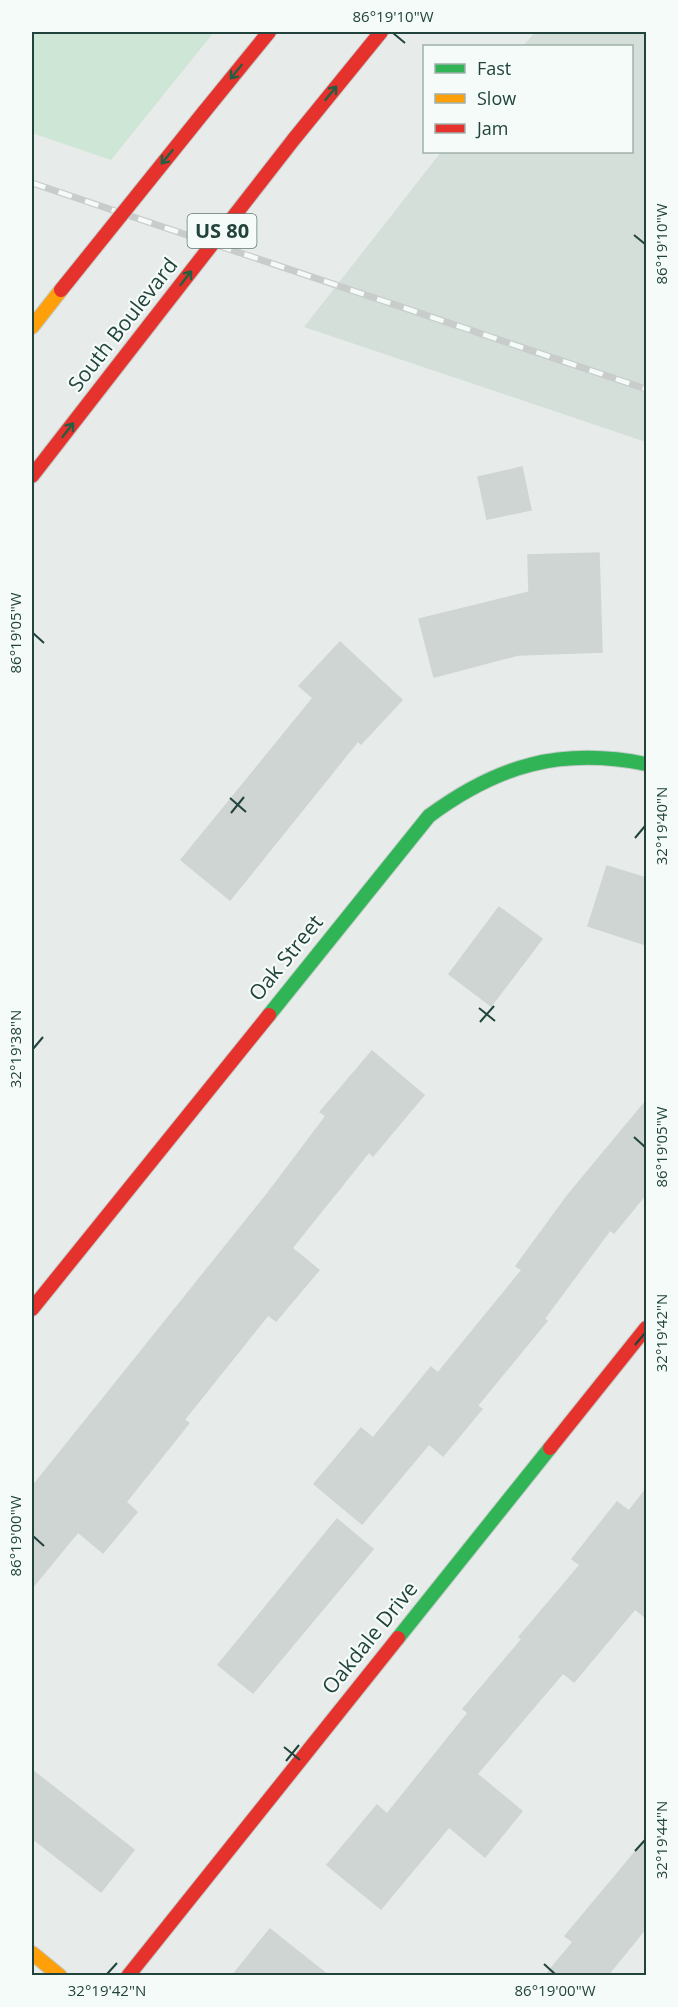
<svg xmlns="http://www.w3.org/2000/svg" width="678" height="2007" font-family="'Open Sans',sans-serif">
	<style>
		.built { fill: #d4dfda }
		.green { fill: #cee6d6 }
		.building { fill: #ced5d3; stroke: #cfd5d3; stroke-width: 1.5 }
		.lines { fill: none; stroke-linecap: round; stroke-linejoin: round }
		.fast-casing { stroke: #c2cac7; stroke-width: 16 }
		.slow-casing { stroke: #c2cac7; stroke-width: 16 }
		.jam-casing { stroke: #c2cac7; stroke-width: 16 }
		.fast { stroke: #30b455; stroke-width: 14 }
		.slow { stroke: #ff9f0a; stroke-width: 14 }
		.jam { stroke: #e5322d; stroke-width: 14 }
		.rail-casing { stroke: #c8cccb; stroke-width: 7 }
		.rail { stroke: #f5fbf8; stroke-width: 4.5; stroke-dasharray: 14; stroke-linecap: butt }
		.jam-bridge-casing { stroke: #c1cbc9; stroke-width: 16; stroke-linecap: butt }
		.jam-bridge { stroke: #e5322d; stroke-width: 14 }
		.oneway { stroke: #255f42 }
		.ticks { fill: none; stroke: #21433b; stroke-width: 2 }
		.labels { text-anchor: middle; stroke-width: 4.5; stroke-linejoin: round; paint-order: stroke }
		.shield { fill: #f5fbf8; stroke: #617a74; stroke-width: 1.5 }
		.shield-label { font-size: 20px; font-weight: bold; fill: #21433b }
		.street-label { font-size: 21px; fill: #21433b; stroke: #f5fbf8 }
		.neatline { fill: none; stroke: #21433b; stroke-width: 2 }
		.ticks-label { font-size: 15px; text-anchor: middle; fill: #21433b }
	</style>
	<rect width="100%" height="100%" fill="#e7ecea"/>
	<!-- built -->
	<polygon class="built" points="535,32 646,32 646,442 304,327 441,152 632,152 632,46 523,46"/>
	<!-- green -->
	<polygon class="green" points="32,32 214,32 111,160 32,133"/>
	<!-- building -->
	<g class="building">
		<polygon points="522,467 531,510 487,519 478,477"/>
		<polygon points="599,553 602,652 518,655 434,677 419,619 529,592 528,555"/>
		<polygon points="340,642 402,700 361,744 358,741 230,900 181,860 313,698 299,686"/>
		<polygon points="607,866 646,878 646,945 588,926"/>
		<polygon points="499,907 542,939 491,1006 449,974"/>
		<polygon points="372,1051 424,1095 373,1156 369,1152 292,1248 319,1270 276,1321 268,1315 184,1420 189,1423 126,1502 137,1512 103,1553 78,1532 32,1588 32,1487 268,1193 326,1116 320,1112"/>
		<polygon points="646,1101 646,1194 614,1233 610,1230 544,1319 547,1321 477,1406 482,1409 443,1456 429,1444 362,1524 314,1484 361,1428 373,1438 431,1367 438,1373 522,1270 516,1266 568,1195"/>
		<polygon points="646,1489 646,1618 635,1609 574,1682 563,1673 477,1774 522,1811 485,1857 449,1827 381,1909 327,1865 377,1805 387,1814 468,1713 463,1709 522,1639 519,1637 580,1565 572,1559 617,1502 629,1511"/>
		<polygon points="337,1519 373,1549 253,1693 218,1665"/>
		<polygon points="32,1770 134,1850 101,1892 32,1838"/>
		<polygon points="646,1839 646,1928 607,1976 545,1976 573,1942 565,1936"/>
		<polygon points="270,1929 329,1976 232,1976"/>
	</g>
	<g class="lines">
		<defs>
			<g id="fast">
				<path d="M269,1015L429,816C498,765 561,747 646,764"/>
				<polyline points="398,1638 550,1448"/>
			</g>
			<g id="slow">
				<polyline points="32,327 61,290"/>
				<polyline points="32,1953 60,1976"/>
			</g>
			<g id="jam">
				<polyline points="204,112 269,32"/>
				<polyline points="294,139 381,32"/>
				<polyline points="32,476 150,324"/>
				<polyline points="32,1309 269,1015"/>
				<polyline points="550,1448 646,1328"/>
				<polyline points="128,1976 398,1638"/>
			</g>
		</defs>
		<!-- fast casing -->
		<use href="#fast" class="fast-casing"/>
		<!-- slow casing -->
		<use href="#slow" class="slow-casing"/>
		<!-- jam casing -->
		<use href="#jam" class="jam-casing"/>
		<!-- fast -->
		<use href="#fast" class="fast"/>
		<!-- slow -->
		<use href="#slow" class="slow"/>
		<!-- jam -->
		<use href="#jam" class="jam"/>
		<defs>
			<polyline id="rail" points="32,183 646,389"/>
		</defs>
		<!-- rail casing -->
		<use href="#rail" class="rail-casing"/>
		<!-- rail -->
		<use href="#rail" class="rail"/>
		<defs>
			<g id="jam-bridge">
				<polyline points="61,290 204,112"/>
				<polyline points="150,324 294,139"/>
			</g>
		</defs>
		<!-- jam-bridge casing -->
		<use href="#jam-bridge" class="jam-bridge-casing"/>
		<!-- jam-bridge -->
		<use href="#jam-bridge" class="jam-bridge"/>
	</g>
	<!-- one-way arrows -->
	<defs><path id="oneway-shaft" d="M-6 0H5M1.5-3L5.5 0L1.5 3" fill="none" stroke-width="1.6" stroke-linecap="round" stroke-linejoin="round" transform="scale(1.5)"/></defs>
	<g class="oneway">
		<use href="#oneway-shaft" transform="translate(236 72) rotate(129)"/>
		<use href="#oneway-shaft" transform="translate(331 93) rotate(-51)"/>
		<use href="#oneway-shaft" transform="translate(167 157) rotate(129)"/>
		<use href="#oneway-shaft" transform="translate(186 278) rotate(-52)"/>
		<use href="#oneway-shaft" transform="translate(68 430) rotate(-52)"/>
	</g>
	<!-- ticks -->
	<path class="ticks" d="M393,33L405,43M634,235L645,244M33,633L44,643M230,798L246,812M231,813L244,797M635,838L645,826M479,1008L495,1021M480,1022L494,1006M33,1049L43,1037M634,1137L645,1147M635,1345L645,1333M33,1536L44,1546M284,1747L300,1760M286,1761L299,1745M635,1851L645,1840M544,1964L555,1974M107,1974L117,1963"/>
	<g class="labels">
		<!-- shield labels -->
		<rect class="shield" x="187.5" y="214" width="69" height="34" rx="4.5"/>
		<g class="shield-label">
			<text x="222" y="238">US 80</text>
		</g>
		<!-- street labels -->
		<g class="street-label">
			<text transform="translate(123 325) rotate(-52)" y="7">South Boulevard</text>
			<text transform="translate(286 958) rotate(-51)" y="7">Oak Street</text>
			<text transform="translate(370 1638) rotate(-51)" y="7">Oakdale Drive</text>
		</g>
	</g>
	<!-- border -->
	<rect width="678" height="2007" fill="none" stroke="#f5fbf8" stroke-width="66"/>
	<!-- legend -->
	<rect x="423" y="45" width="210" height="108" fill="#f5fbf8" stroke="#a0b1ac" stroke-width="1.5"/>
	<rect x="435" y="64" width="30" height="9" fill="#30b455" stroke="#a0b1ac" stroke-width="1.5"/>
	<text x="477" y="75" font-size="18" fill="#21433b">Fast</text>
	<rect x="435" y="94" width="30" height="9" fill="#ff9f0a" stroke="#a0b1ac" stroke-width="1.5"/>
	<text x="477" y="105" font-size="18" fill="#21433b">Slow</text>
	<rect x="435" y="124" width="30" height="9" fill="#e5322d" stroke="#a0b1ac" stroke-width="1.5"/>
	<text x="477" y="135" font-size="18" fill="#21433b">Jam</text>
	<rect x="33" y="33" width="612" height="1941" class="neatline"/>
	<g class="ticks-label">
		<text x="393" y="22">86°19'10"W</text>
		<text transform="translate(662 244) rotate(-90)" y="5">86°19'10"W</text>
		<text transform="translate(16 633) rotate(-90)" y="5">86°19'05"W</text>
		<text transform="translate(662 826) rotate(-90)" y="5">32°19'40"N</text>
		<text transform="translate(16 1049) rotate(-90)" y="5">32°19'38"N</text>
		<text transform="translate(662 1147) rotate(-90)" y="5">86°19'05"W</text>
		<text transform="translate(662 1333) rotate(-90)" y="5">32°19'42"N</text>
		<text transform="translate(16 1536) rotate(-90)" y="5">86°19'00"W</text>
		<text transform="translate(662 1840) rotate(-90)" y="5">32°19'44"N</text>
		<text x="107" y="1996">32°19'42"N</text>
		<text x="555" y="1996">86°19'00"W</text>
	</g>
</svg>
